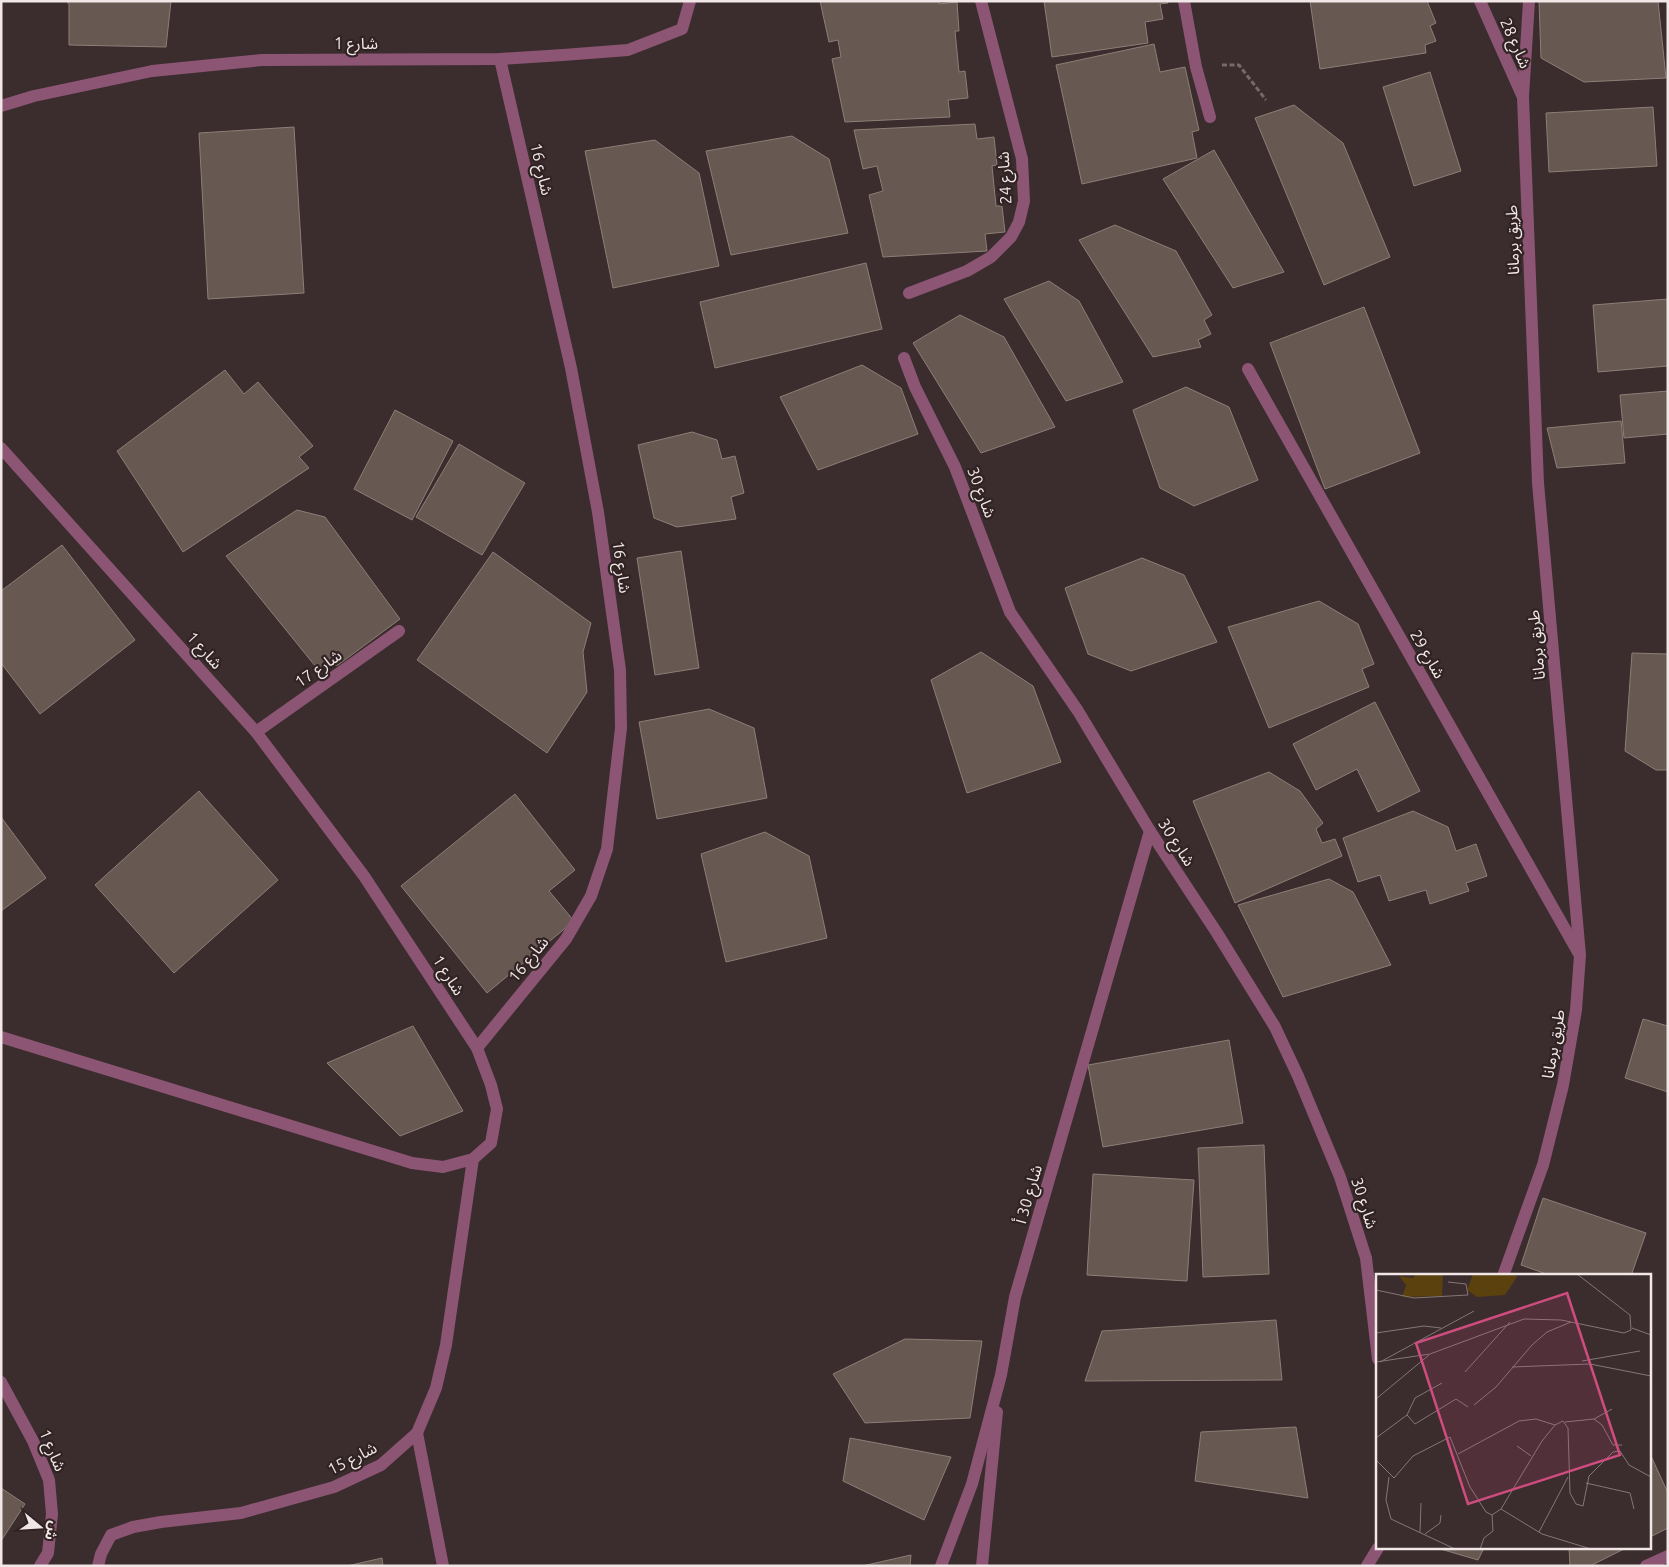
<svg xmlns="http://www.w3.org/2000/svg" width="1669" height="1567" font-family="Ubuntu,'Noto Sans Arabic',sans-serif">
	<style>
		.building { fill: #675952; stroke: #8d7e77 }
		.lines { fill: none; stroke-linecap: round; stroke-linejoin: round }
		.path { stroke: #77696a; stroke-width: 3; stroke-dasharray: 5 2.5; stroke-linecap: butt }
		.service { stroke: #8c5574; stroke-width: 12 }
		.minor { stroke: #8c5574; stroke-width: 12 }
		.tertiary { stroke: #8c5574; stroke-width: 12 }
		.labels { text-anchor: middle; stroke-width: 4.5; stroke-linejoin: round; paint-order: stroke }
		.street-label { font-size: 16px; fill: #f1e7e7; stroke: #312323 }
		.inset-road { fill: none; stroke: #847777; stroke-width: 1 }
		.view { fill: #ce4c7e; fill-opacity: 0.15; stroke: #ce4c7e; stroke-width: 2.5 }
		.inset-edge { fill: none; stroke: #f1e7e7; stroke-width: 2.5 }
	</style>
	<rect width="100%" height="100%" fill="#3b2c2d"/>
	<!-- building -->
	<g class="building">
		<polygon points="66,1 171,1 166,47 69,45 69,4"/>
		<polygon points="820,1 939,1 939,4 957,2 959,31 955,31 959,72 965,71 968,98 948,100 950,117 845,122 832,59 841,57 838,40 829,42"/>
		<polygon points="1044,1 1168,1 1168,3 1160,4 1163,19 1145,22 1148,43 1052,57"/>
		<polygon points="1310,1 1427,1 1436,23 1430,26 1436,41 1425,45 1426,53 1320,69"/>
		<polygon points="1539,1 1658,1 1666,78 1584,82 1541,58"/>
		<polygon points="1154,44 1160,72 1185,67 1199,130 1192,132 1197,158 1082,184 1056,65"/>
		<polygon points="1430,72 1461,171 1414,186 1383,87"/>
		<polygon points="1294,105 1343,143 1390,257 1324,285 1255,118"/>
		<polygon points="1653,107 1657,166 1549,172 1546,113"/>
		<polygon points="975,124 977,139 994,137 997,165 992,166 996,206 1002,206 1005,232 985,234 987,251 883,257 869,195 883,191 877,166 863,169 854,130"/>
		<polygon points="294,127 304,293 208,299 199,133"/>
		<polygon points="792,136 829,159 848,233 731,255 706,151"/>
		<polygon points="655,140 699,173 719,266 613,288 585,151"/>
		<polygon points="1214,150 1284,272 1233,288 1163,179"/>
		<polygon points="1115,225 1176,251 1212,315 1204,320 1211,334 1198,340 1201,347 1153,357 1079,240"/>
		<polygon points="866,263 882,329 715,368 700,302"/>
		<polygon points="1049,281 1079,301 1123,382 1066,401 1004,299"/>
		<polygon points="1668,299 1668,366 1598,372 1593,305"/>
		<polygon points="1364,307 1420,453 1325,489 1270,343"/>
		<polygon points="960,315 1004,337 1055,427 981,453 913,343"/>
		<polygon points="862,365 901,388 918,434 818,470 780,397"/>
		<polygon points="225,370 244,394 258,382 313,446 299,457 309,468 183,552 117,451"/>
		<polygon points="1186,387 1229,407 1258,480 1194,506 1160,488 1133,410"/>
		<polygon points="1668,391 1668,434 1624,438 1620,395"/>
		<polygon points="395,410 453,441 412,520 354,489"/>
		<polygon points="1621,421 1625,463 1557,468 1547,428"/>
		<polygon points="692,432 717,440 722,459 735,456 744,493 731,497 736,519 677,527 654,518 638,445"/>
		<polygon points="459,444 525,483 482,555 416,517"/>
		<polygon points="297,510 325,517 400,619 338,665 316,667 226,556"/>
		<polygon points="62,545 135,640 40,714 1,663 1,591"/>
		<polygon points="681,551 699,668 655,675 637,558"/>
		<polygon points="493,552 591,623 583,652 587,692 547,753 417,660"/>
		<polygon points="1142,558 1184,575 1217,642 1131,671 1088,654 1065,588"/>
		<polygon points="1319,601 1358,624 1374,664 1362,669 1369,687 1269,728 1228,627"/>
		<polygon points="981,652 1033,686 1061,762 967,793 931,680"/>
		<polygon points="1632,653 1668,654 1668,770 1656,770 1625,751"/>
		<polygon points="1375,702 1420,791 1378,812 1357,769 1316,790 1293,744"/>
		<polygon points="709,709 754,728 767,798 657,819 639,722"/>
		<polygon points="1269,772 1300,791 1323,823 1316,829 1322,843 1335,839 1342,856 1235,903 1193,801"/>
		<polygon points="199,791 278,880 174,973 95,885"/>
		<polygon points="515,794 575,870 549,891 574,921 487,993 401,886"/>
		<polygon points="1413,811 1448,827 1456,851 1476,844 1487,876 1466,883 1469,891 1430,904 1426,890 1389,901 1380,875 1358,882 1343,838"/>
		<polygon points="1,817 46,878 1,911"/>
		<polygon points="765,832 809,856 827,938 726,962 701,854"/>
		<polygon points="1329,879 1353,892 1391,965 1283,997 1238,905"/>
		<polygon points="1643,1019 1668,1026 1668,1092 1625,1078"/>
		<polygon points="413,1026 463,1111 400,1136 327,1063"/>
		<polygon points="1229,1040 1243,1123 1103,1147 1088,1065"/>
		<polygon points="1264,1145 1269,1274 1203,1277 1198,1148"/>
		<polygon points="1093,1174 1194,1180 1187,1281 1087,1275"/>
		<polygon points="1543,1198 1646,1233 1631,1276 1552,1276 1521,1265"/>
		<polygon points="1276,1320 1282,1380 1085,1381 1102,1331"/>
		<polygon points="905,1339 982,1341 970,1418 865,1423 833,1374"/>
		<polygon points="1296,1427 1308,1498 1195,1481 1201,1432"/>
		<polygon points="850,1438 951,1457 924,1520 843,1481"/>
		<polygon points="1651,1456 1668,1493 1668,1528 1650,1537"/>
		<polygon points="1,1488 25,1504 1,1541"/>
		<polygon points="1437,1548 1484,1548 1478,1560"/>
		<polygon points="1569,1548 1626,1548 1590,1566 1570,1566"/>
		<polygon points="911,1555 910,1566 862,1566"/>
		<polygon points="382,1558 383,1566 347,1566"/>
	</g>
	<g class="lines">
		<!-- path -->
		<polyline class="path" points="1222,65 1239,65 1266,100"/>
		<!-- service -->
		<polyline class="service" points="1646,1566 1668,1556"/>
		<!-- minor -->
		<g class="minor">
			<polyline points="1184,1 1196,67 1210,117"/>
			<polyline points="1480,1 1522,95"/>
			<polyline points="909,293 967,271 991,257 1011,237 1019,222 1024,201 1022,159 981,1"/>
			<polyline points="904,358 915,387 955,467 1010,612 1078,711 1150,831 1217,933 1275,1027 1298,1076 1340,1177 1366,1258 1378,1359"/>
			<polyline points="1248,369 1578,952"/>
			<polyline points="256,732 399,631"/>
			<polyline points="477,1048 566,939 591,896 607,849 621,728 620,670 598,512 571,368 500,59"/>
			<polyline points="1503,1276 1543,1165 1563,1085 1576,1010 1580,955 1538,483 1523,97 1529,1"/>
			<polyline points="417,1433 443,1566"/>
			<polyline points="98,1566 101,1554 111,1535 133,1527 161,1522 241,1513 334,1487 381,1465 417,1433 436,1388 446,1345 473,1159"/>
			<polyline points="941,1566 972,1484 1001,1375 1015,1297 1150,831"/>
			<polyline points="982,1566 997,1412"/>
			<polyline points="1367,1566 1378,1548"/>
		</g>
		<!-- tertiary -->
		<g class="tertiary">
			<polyline points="1,106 34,96 152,71 262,60 500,59 563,55 628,50 682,29 690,1"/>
			<polyline points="1,448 256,732 364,876 477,1048 491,1085 497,1109 491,1143 473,1159 443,1167 412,1163 1,1037"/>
			<polyline points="1,1382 33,1441 49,1480 52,1514 48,1553 40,1566"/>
		</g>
	</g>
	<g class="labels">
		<!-- street labels -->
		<g class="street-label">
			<text x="356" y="49">شارع 1</text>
			<text transform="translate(1516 43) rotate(66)" y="6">شارع 28</text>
			<text transform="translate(542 169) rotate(77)" y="6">شارع 16</text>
			<text transform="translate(1004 178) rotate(-93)" y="6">شارع 24</text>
			<text transform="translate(1512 240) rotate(-92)" y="6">طريق برمانا</text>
			<text transform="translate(982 492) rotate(69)" y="6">شارع 30</text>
			<text transform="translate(622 567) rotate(82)" y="6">شارع 16</text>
			<text transform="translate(1536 645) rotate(-95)" y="6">طريق برمانا</text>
			<text transform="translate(205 650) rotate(48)" y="6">شارع 1</text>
			<text transform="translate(1428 654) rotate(60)" y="6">شارع 29</text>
			<text transform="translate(318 668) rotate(-35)" y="6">شارع 17</text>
			<text transform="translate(1177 842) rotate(57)" y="6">شارع 30</text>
			<text transform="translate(528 959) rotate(-51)" y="6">شارع 16</text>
			<text transform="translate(449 975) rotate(57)" y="6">شارع 1</text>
			<text transform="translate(1553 1044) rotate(-80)" y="6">طريق برمانا</text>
			<text transform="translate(1028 1194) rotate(-74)" y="6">شارع 30 أ</text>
			<text transform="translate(1365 1203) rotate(72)" y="6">شارع 30</text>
			<text transform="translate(53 1450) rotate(67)" y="6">شارع 1</text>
			<text transform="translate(352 1458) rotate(-27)" y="6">شارع 15</text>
		</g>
	</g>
	<!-- overview -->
	<g transform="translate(1376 1274)">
		<rect width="275" height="275" fill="#3b2c2d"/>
		<path d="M40,0H67L66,22L26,23L30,11L23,2L37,4ZM97,0H138L141,3L129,21L101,23L91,16Z" fill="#5b410d"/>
		<path class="inset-road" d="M0,16L38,24L92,21L90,10L72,8M256,54L275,61M0,59L48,52L65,54M206,87L264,77M0,88L54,80L148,45L185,46L248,59L255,56L254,41L201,0M4,88L98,37M136,93L214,90L275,102M89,98L134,48M0,125L53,81M98,131L120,113L156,71L171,58L195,48M31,141L39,124L66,109M218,145L236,135M189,148L218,145L226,151L237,171H246M0,164L31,141L39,150L80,125L92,133M141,172L155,182M82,180L143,147L160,145L179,151M0,186L18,204L37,182L74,163L94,213L110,238L116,241L125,235L166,167L179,151L187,147L192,154L194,219L200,230L207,232L213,202L237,178L244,177L253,191L275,203M13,203L10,226L15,245L79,275M210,209L254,219L258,235M125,235L166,260L215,275M44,258L45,229M163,258L192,203M49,260L64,249L65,241M104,275L108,264L117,257L116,241"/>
		<path class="view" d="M191,19L244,181L92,230L40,69Z"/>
		<rect width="275" height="275" class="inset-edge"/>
	</g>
	<!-- border -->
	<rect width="1669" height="1567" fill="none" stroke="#f1e7e7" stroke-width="5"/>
	<!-- north arrow -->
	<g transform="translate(40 1527) rotate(108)" stroke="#312323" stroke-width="4" paint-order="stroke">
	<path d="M0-4L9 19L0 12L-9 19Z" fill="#f1e7e7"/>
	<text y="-8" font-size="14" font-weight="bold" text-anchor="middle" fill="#f1e7e7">ش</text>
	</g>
</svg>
